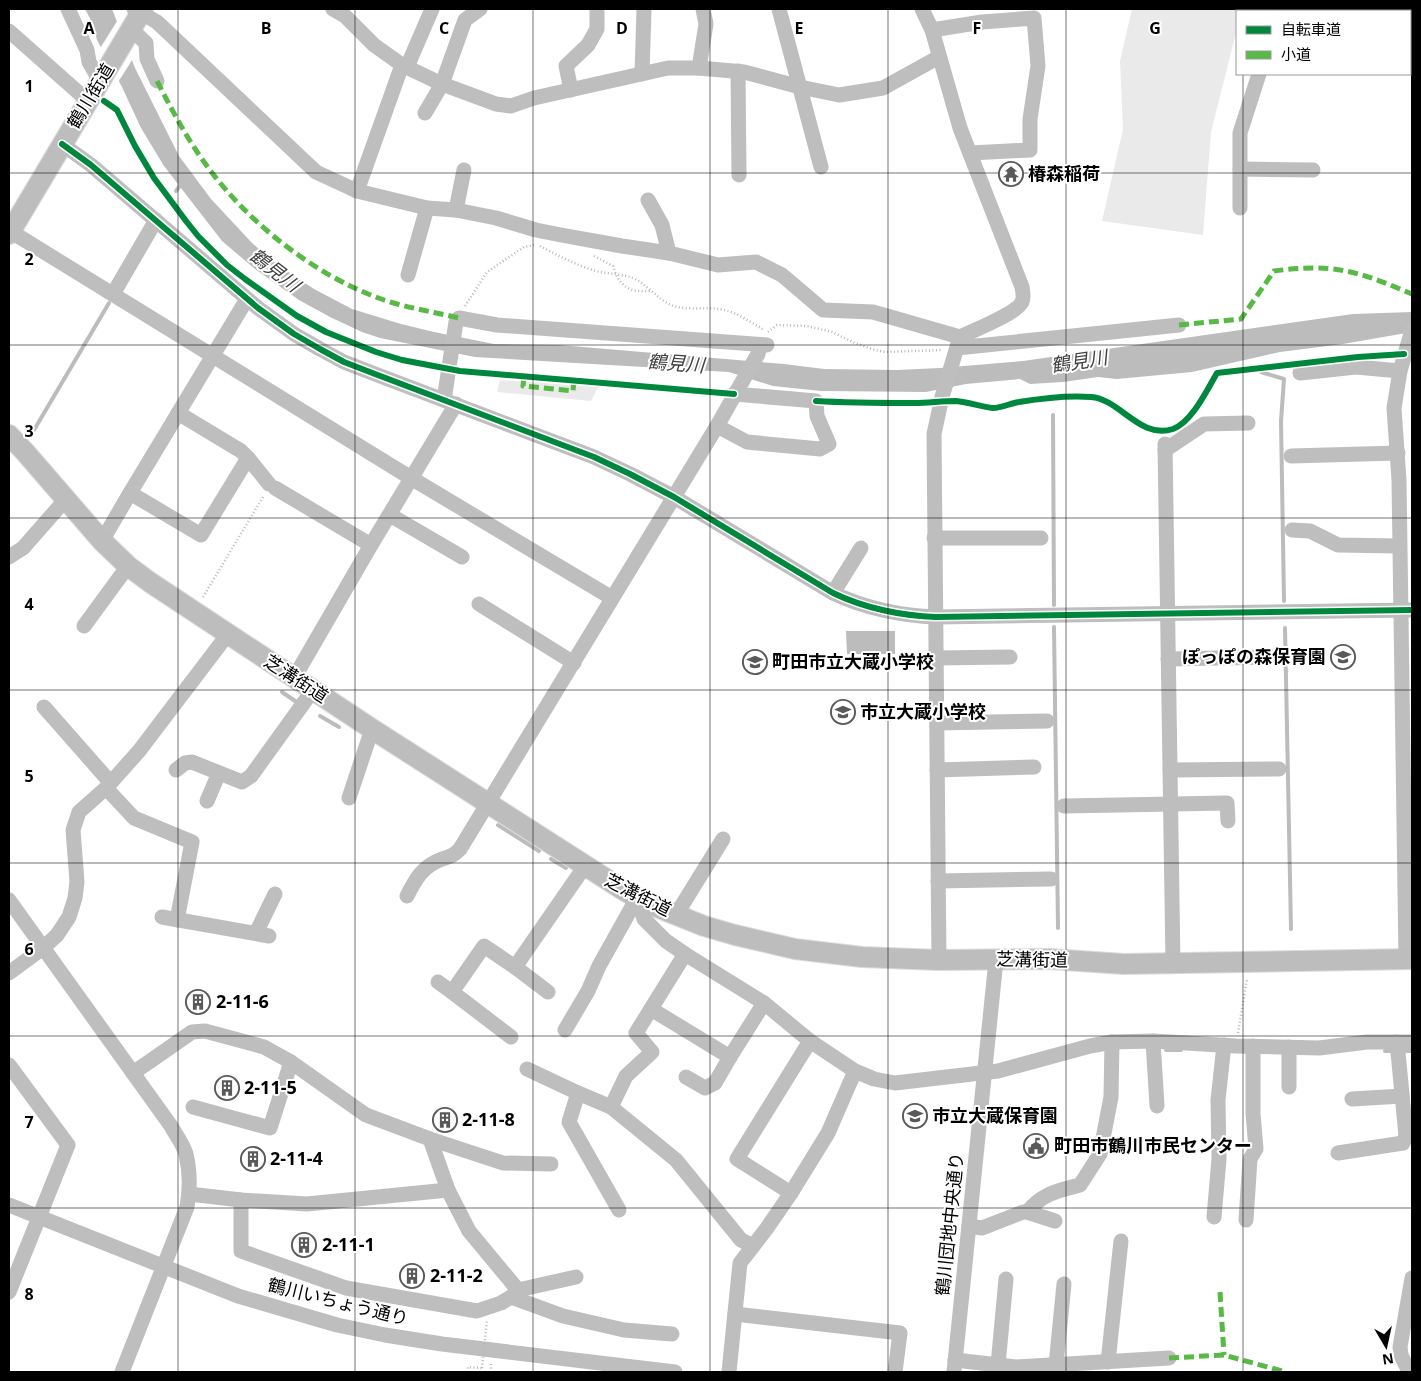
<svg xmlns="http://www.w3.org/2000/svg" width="1421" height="1381" font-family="'Open Sans','Noto Sans JP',sans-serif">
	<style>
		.green { fill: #eaeaea }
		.water { fill: #bcbcbc }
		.pier { fill: #fff }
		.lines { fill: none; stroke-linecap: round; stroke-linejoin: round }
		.stream { stroke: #bcbcbc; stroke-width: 4 }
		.major-casing { stroke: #dbdbdb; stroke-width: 22 }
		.path { stroke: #b8b8b8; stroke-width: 2.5; stroke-dasharray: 1 2.5; stroke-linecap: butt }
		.minor { stroke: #bebebe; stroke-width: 15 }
		.major { stroke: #bdbdbd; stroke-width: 20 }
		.path-bridge { stroke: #b8b8b8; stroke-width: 2.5; stroke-dasharray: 1 2.5; stroke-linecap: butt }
		.quiet { stroke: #58b947; stroke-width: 5; stroke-dasharray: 10 5; stroke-linecap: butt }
		.cycleway-casing { stroke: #fff; stroke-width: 9 }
		.cycleway { stroke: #00873e; stroke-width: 6 }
		.grid { fill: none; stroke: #000; stroke-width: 1; stroke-opacity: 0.55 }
		.labels { text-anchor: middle; stroke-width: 4; stroke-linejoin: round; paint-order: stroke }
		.street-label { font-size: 18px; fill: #000; stroke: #fff }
		.poi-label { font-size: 18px; font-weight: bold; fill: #000; stroke: #fff; text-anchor: start }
		.water-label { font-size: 19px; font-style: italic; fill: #404040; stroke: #fff }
		.grid-label { font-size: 16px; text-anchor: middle; font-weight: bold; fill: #000; stroke: #fff; stroke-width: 4; stroke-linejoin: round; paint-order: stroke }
	</style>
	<rect width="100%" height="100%" fill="#fff"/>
	<!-- green -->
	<g class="green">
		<polygon points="1132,9 1243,9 1242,11 1237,11 1237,29 1211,132 1203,235 1102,221 1123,129 1120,61"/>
		<polygon points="500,380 598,387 591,401 497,392"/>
	</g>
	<!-- water -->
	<g class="water">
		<polygon points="85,9 112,9 135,68 179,156 211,199 253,244 278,265 314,289 352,309 401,324 434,332 494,344 559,345 784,364 824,369 897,370 940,368 1023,361 1353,314 1412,312 1412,332 1343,344 1280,352 1192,372 1117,379 1098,377 1063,382 1030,384 1020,379 966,384 926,392 821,391 773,386 729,372 475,357 380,338 362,332 330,317 299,300 255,269 222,241 164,166 141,128 122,87 97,40 93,24"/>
		<polygon points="846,631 895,631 895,654 847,654"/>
	</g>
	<!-- pier -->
	<polygon class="pier" points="119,18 134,57 117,84 99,50"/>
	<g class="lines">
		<!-- stream -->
		<g class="stream">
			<polyline points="176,191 182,183"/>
			<polyline points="1261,372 1284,379 1281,421 1284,601"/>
			<polyline points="1053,415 1054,605"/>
			<polyline points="34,430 109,303"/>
			<polyline points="1054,627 1058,928"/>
			<polyline points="1285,628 1291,929"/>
			<polyline points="282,692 298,703"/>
			<polyline points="320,716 339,727"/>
			<polyline points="498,825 539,851"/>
			<polyline points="551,859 566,868"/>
			<polyline points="1166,1050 1181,1050"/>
			<polyline points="1385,1051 1395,1051"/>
			<polyline points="1406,1051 1412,1051"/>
		</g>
		<defs>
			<g id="major">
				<polyline points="9,234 143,9"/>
				<polyline points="9,435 25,452 102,541 128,566 151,583 372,729 625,891 654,906 704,926 735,935 795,949 862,957 939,960 1050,959 1124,964 1412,959"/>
			</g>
		</defs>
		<!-- major casing -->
		<use href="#major" class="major-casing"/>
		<!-- path -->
		<g class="path">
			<path d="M540,246C559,256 579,267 600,272C611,274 622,274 633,278C649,285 658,301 674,306C690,311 707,306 724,310C738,313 752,323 764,330"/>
			<path d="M594,256L613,266C619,286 629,293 650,291"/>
			<polyline points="465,306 487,272 524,247 534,245"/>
			<polyline points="768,332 777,325 807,326 832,332 855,343 875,350 885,352 941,350"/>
			<polyline points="203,597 263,497"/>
			<polyline points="1238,1033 1247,979"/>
			<polyline points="468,1372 468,1367 482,1368"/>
			<polyline points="491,1372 491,1364"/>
		</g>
		<!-- minor -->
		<g class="minor">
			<polyline points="68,9 87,50 89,62 100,81"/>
			<polyline points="134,9 157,22 316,172 357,191 427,208 456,210 496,218 536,230 561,235 622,246 669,253 718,265 756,262 782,275 823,310 873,312 960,337"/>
			<polyline points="333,9 345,16 374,45 402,65 442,84 496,104 511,106 534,98 668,68 699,68 744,72 800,87 839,95 883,88 939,57"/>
			<polyline points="779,9 821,167"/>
			<path d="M922,9L932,30L960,128L1022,287C1023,292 1024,298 1022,302C1016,314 974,330 960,337L942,397L934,434L939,960"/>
			<polyline points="1345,9 1352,11"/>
			<polyline points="131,29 146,43 147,59 157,81"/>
			<polyline points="932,30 982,22 1034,18 1038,66 1030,119 1030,150 970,153"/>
			<polyline points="9,31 88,101"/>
			<polyline points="1410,31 1412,32"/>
			<polyline points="407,67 432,9"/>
			<polyline points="699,68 706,24 703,9"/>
			<polyline points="738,71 739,175"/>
			<polyline points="642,74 644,9"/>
			<polyline points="571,90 566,66 588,45 597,29 597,9"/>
			<polyline points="425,113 442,84 465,20 480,9"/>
			<path d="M62,144L91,165L258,308L294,334L320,349L344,362L375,374L594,457L630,474L674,497L833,593C864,608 902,616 936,617L1412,610"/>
			<polyline points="1240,169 1313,170"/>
			<polyline points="357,191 402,65"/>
			<polyline points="648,200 662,225 669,253"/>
			<polyline points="1240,208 1240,133 1259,74"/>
			<polyline points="456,210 464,170"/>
			<polyline points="10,231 411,478 612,598"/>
			<polyline points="408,275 427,208"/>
			<polyline points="113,294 156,220"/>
			<polyline points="957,348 1179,325"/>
			<polyline points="1300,373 1356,367 1400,371"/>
			<polyline points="444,400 456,322 459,318 497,325 767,345"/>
			<polyline points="717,426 747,442 820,449 829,444 817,416 816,401 734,394"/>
			<polyline points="1165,444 1173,964"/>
			<polyline points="1165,450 1204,424 1248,423"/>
			<polyline points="1291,456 1398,453"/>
			<polyline points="248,458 269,484"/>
			<polyline points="275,488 371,545"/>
			<polyline points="130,493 201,535 248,458 241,451 178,413"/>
			<polyline points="390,515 462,557"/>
			<polyline points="1292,530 1310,531 1338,545 1399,546"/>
			<polyline points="934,538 1041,538"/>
			<polyline points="102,541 130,493 247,299"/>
			<polyline points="9,557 23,548 66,499"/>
			<polyline points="833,593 861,548"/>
			<polyline points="479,604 574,663"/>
			<polyline points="84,626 128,566"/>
			<polyline points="936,658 1010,657"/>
			<polyline points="1168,659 1271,657"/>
			<polyline points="294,678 371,545 456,404"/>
			<polyline points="44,707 110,782"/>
			<polyline points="937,723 1047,721"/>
			<polyline points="176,770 185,763 192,762 242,782 251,776 313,690"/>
			<polyline points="937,770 1034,767"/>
			<polyline points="1170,770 1279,769"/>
			<polyline points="106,788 134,818 192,842 177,920"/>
			<polyline points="349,798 372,729"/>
			<polyline points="207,801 219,773"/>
			<polyline points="1064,806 1227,803 1228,821"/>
			<polyline points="938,881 1051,879"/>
			<path d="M407,896C416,878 423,866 442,859C451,856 453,856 460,849L717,426L758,354L760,345"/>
			<polyline points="637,898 644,919 666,941 685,954 764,1003 810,1041 855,1071 874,1079 895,1083 998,1071 1090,1046 1112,1042 1153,1041 1236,1046 1319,1048 1367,1042 1412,1042"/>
			<path d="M9,900L171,1126C176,1135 183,1144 186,1154C190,1171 190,1190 187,1207L122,1372"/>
			<polyline points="676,915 723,839"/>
			<polyline points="162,917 269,936"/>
			<polyline points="256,933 275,894"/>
			<polyline points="1406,960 1399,480 1394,408 1400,371 1412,330"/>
			<polyline points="9,973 43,948 57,935 69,917 75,898 77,882 73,830 79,812 106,788 139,751 228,634"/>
			<polyline points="438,982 452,992"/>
			<polyline points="548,992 515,967 585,866"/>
			<polyline points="651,1009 730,1057 764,1003"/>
			<polyline points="565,1030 588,991 599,966 637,898"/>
			<polyline points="511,1037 452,992 484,946 515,967"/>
			<polyline points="1153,1041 1157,1106"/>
			<polyline points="1289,1047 1289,1087"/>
			<polyline points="9,1065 68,1145 9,1292"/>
			<polyline points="527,1069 578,1093 611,1107 676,1160 741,1240 753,1246"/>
			<polyline points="133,1073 192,1032 205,1031 264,1047 291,1062 366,1115 430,1139 503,1163 551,1164"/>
			<polyline points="686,1077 705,1088 715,1083 730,1057"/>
			<polyline points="578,1093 569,1122 619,1210"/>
			<polyline points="1352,1099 1402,1096"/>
			<polyline points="193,1107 270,1128 291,1062"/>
			<polyline points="611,1107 626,1076 652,1052 636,1033 685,954"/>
			<polyline points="430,1139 448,1190 469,1231 518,1290"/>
			<polyline points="1338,1153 1403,1143 1406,1136 1397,1042"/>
			<polyline points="791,1193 737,1159 810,1041"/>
			<polyline points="189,1194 241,1200 307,1204 448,1190"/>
			<polyline points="241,1200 241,1251 346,1288 477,1311 501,1303 511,1297 518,1290 576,1277"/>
			<polyline points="9,1205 238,1296 337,1325 385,1335 442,1344 675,1372"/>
			<path d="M1027,1212C1043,1193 1057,1191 1080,1185L1100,1154L1111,1097L1112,1042"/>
			<polyline points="1214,1217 1219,1159 1218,1100 1224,1045"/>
			<polyline points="1246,1220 1250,1159 1256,1149 1253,1113 1253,1046"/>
			<polyline points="969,1226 982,1228 1023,1212 1027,1212 1055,1221"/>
			<polyline points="511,1297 563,1316 624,1330 672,1334"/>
			<polyline points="735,1314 900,1333 895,1372"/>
			<polyline points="955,1360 1016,1367 1169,1358"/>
			<polyline points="1108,1362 1121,1241"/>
			<polyline points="998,1365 1006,1279"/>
			<polyline points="1056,1365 1064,1284"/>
			<polyline points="729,1372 740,1263 767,1228 791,1193 828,1133 855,1071"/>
			<polyline points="954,1372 996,960"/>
			<polyline points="1409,1372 1401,1355 1400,1347 1412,1278"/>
		</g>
		<!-- major -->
		<use href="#major" class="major"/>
		<!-- path-bridge -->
		<polyline class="path-bridge" points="482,1368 487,1320"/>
		<!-- quiet -->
		<g class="quiet">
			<path d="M157,81C172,110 187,139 207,166C249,224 317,277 384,300C408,308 434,312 459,318"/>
			<path d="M1179,325L1241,319L1274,271C1297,268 1323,266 1345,271C1368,275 1390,285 1412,294"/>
			<polyline points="524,377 523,386 573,391 574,381"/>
			<polyline points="1220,1292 1224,1355"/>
			<polyline points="1169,1358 1224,1355 1282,1371"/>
		</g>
		<defs>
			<g id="cycleway">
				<polyline points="104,101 117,110 135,146 154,178 186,221 198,236 227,265 245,279 297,316 326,332 376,352 402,360 460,371 734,394"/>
				<path d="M62,144L91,165L258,308L294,334L320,349L344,362L375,374L594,457L630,474L674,497L833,593C864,608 902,616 936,617L1412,610"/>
				<path d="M816,401C849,403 882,403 915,403C928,403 942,401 956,401C969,402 981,407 993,408C1002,408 1011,403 1019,402C1043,398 1067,395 1091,397C1120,399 1140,440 1173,429C1192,422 1207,390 1217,373L1358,357L1404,354"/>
			</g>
		</defs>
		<!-- cycleway casing -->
		<use href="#cycleway" class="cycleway-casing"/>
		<!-- cycleway -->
		<use href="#cycleway" class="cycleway"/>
	</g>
	<!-- grid -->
	<path class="grid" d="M178,9V1372M355,9V1372M533,9V1372M710,9V1372M888,9V1372M1066,9V1372M1243,9V11M1243,74V1372M9,173H1412M9,345H1412M9,518H1412M9,690H1412M9,863H1412M9,1036H1412M9,1208H1412"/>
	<!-- icons -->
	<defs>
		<symbol id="temple-ring" viewBox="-11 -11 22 22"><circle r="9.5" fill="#fff" stroke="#595959" stroke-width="1.5"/><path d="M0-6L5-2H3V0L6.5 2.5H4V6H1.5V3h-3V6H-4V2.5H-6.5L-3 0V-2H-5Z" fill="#595959"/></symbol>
		<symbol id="school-ring" viewBox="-11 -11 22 22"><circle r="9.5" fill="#fff" stroke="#595959" stroke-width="1.5"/><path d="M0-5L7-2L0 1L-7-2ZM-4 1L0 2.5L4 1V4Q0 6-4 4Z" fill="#595959"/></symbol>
		<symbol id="building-ring" viewBox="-11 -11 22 22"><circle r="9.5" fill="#fff" stroke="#595959" stroke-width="1.5"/><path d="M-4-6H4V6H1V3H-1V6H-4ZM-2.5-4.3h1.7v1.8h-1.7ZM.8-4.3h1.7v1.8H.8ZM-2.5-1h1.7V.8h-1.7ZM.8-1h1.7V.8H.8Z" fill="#595959"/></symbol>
		<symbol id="civic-ring" viewBox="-11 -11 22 22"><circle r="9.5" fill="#fff" stroke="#595959" stroke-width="1.5"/><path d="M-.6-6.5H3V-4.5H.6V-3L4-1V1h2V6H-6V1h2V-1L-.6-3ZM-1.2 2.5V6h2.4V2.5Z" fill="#595959"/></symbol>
	</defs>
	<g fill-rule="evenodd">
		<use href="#temple-ring" x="997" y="160" width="28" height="28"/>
		<use href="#school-ring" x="1329" y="643" width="28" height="28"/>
		<use href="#school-ring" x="741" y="648" width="28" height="28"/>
		<use href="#school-ring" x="829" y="698" width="28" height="28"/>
		<use href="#building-ring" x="184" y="988" width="28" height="28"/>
		<use href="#building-ring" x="213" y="1074" width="28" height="28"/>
		<use href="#school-ring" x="901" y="1102" width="28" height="28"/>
		<use href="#building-ring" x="431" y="1106" width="28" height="28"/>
		<use href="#civic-ring" x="1022" y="1132" width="28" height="28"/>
		<use href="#building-ring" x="239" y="1145" width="28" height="28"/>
		<use href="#building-ring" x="290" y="1231" width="28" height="28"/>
		<use href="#building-ring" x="398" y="1262" width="28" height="28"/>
	</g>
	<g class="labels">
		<!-- street labels -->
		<g class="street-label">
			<text transform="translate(91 96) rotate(-59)" y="6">鶴川街道</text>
			<text transform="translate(296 679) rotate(33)" y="6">芝溝街道</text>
			<text transform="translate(638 895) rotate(27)" y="6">芝溝街道</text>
			<text transform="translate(1032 960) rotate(1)" y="6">芝溝街道</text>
			<text transform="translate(950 1224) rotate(-84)" y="6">鶴川団地中央通り</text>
			<text transform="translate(338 1302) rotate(14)" y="6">鶴川いちょう通り</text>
		</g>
		<!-- poi labels -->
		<g class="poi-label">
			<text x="1028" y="180">椿森稲荷</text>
			<text x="1326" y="663" text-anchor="end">ぽっぽの森保育園</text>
			<text x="772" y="668">町田市立大蔵小学校</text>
			<text x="860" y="718">市立大蔵小学校</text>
			<text x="216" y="1008">2-11-6</text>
			<text x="244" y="1094">2-11-5</text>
			<text x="932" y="1122">市立大蔵保育園</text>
			<text x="462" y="1126">2-11-8</text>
			<text x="1054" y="1152">町田市鶴川市民センター</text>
			<text x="270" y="1165">2-11-4</text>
			<text x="322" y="1251">2-11-1</text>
			<text x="430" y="1282">2-11-2</text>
		</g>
		<!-- water labels -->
		<g class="water-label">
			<text transform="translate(275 270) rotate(38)" y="7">鶴見川</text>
			<text transform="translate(1079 361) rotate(-9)" y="7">鶴見川</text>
			<text transform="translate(676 363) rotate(4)" y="7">鶴見川</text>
		</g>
	</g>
	<g class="grid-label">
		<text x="89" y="34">A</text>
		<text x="266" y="34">B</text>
		<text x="444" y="34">C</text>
		<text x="622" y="34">D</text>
		<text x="799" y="34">E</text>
		<text x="977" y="34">F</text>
		<text x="1155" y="34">G</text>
		<text x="29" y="92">1</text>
		<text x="29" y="265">2</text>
		<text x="29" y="437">3</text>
		<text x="29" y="610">4</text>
		<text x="29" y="782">5</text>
		<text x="29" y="955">6</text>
		<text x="29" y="1128">7</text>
		<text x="29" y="1300">8</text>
	</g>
	<!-- border -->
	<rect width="1421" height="1381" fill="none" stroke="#000000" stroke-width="20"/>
	<!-- legend -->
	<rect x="1236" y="10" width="175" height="65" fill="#ffffff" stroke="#999999"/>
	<rect x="1246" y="26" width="25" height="8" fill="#00873e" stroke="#999999"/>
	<text x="1281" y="35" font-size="15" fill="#000000">自転車道</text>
	<rect x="1246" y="51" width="25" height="8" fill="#58b947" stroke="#999999"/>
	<text x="1281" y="60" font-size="15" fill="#000000">小道</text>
	<!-- north arrow -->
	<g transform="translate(1386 1346) rotate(171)" stroke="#ffffff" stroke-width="4" paint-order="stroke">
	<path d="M0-4L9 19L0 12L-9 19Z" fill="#000000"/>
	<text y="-8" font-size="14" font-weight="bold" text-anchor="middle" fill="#000000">N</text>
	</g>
</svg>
